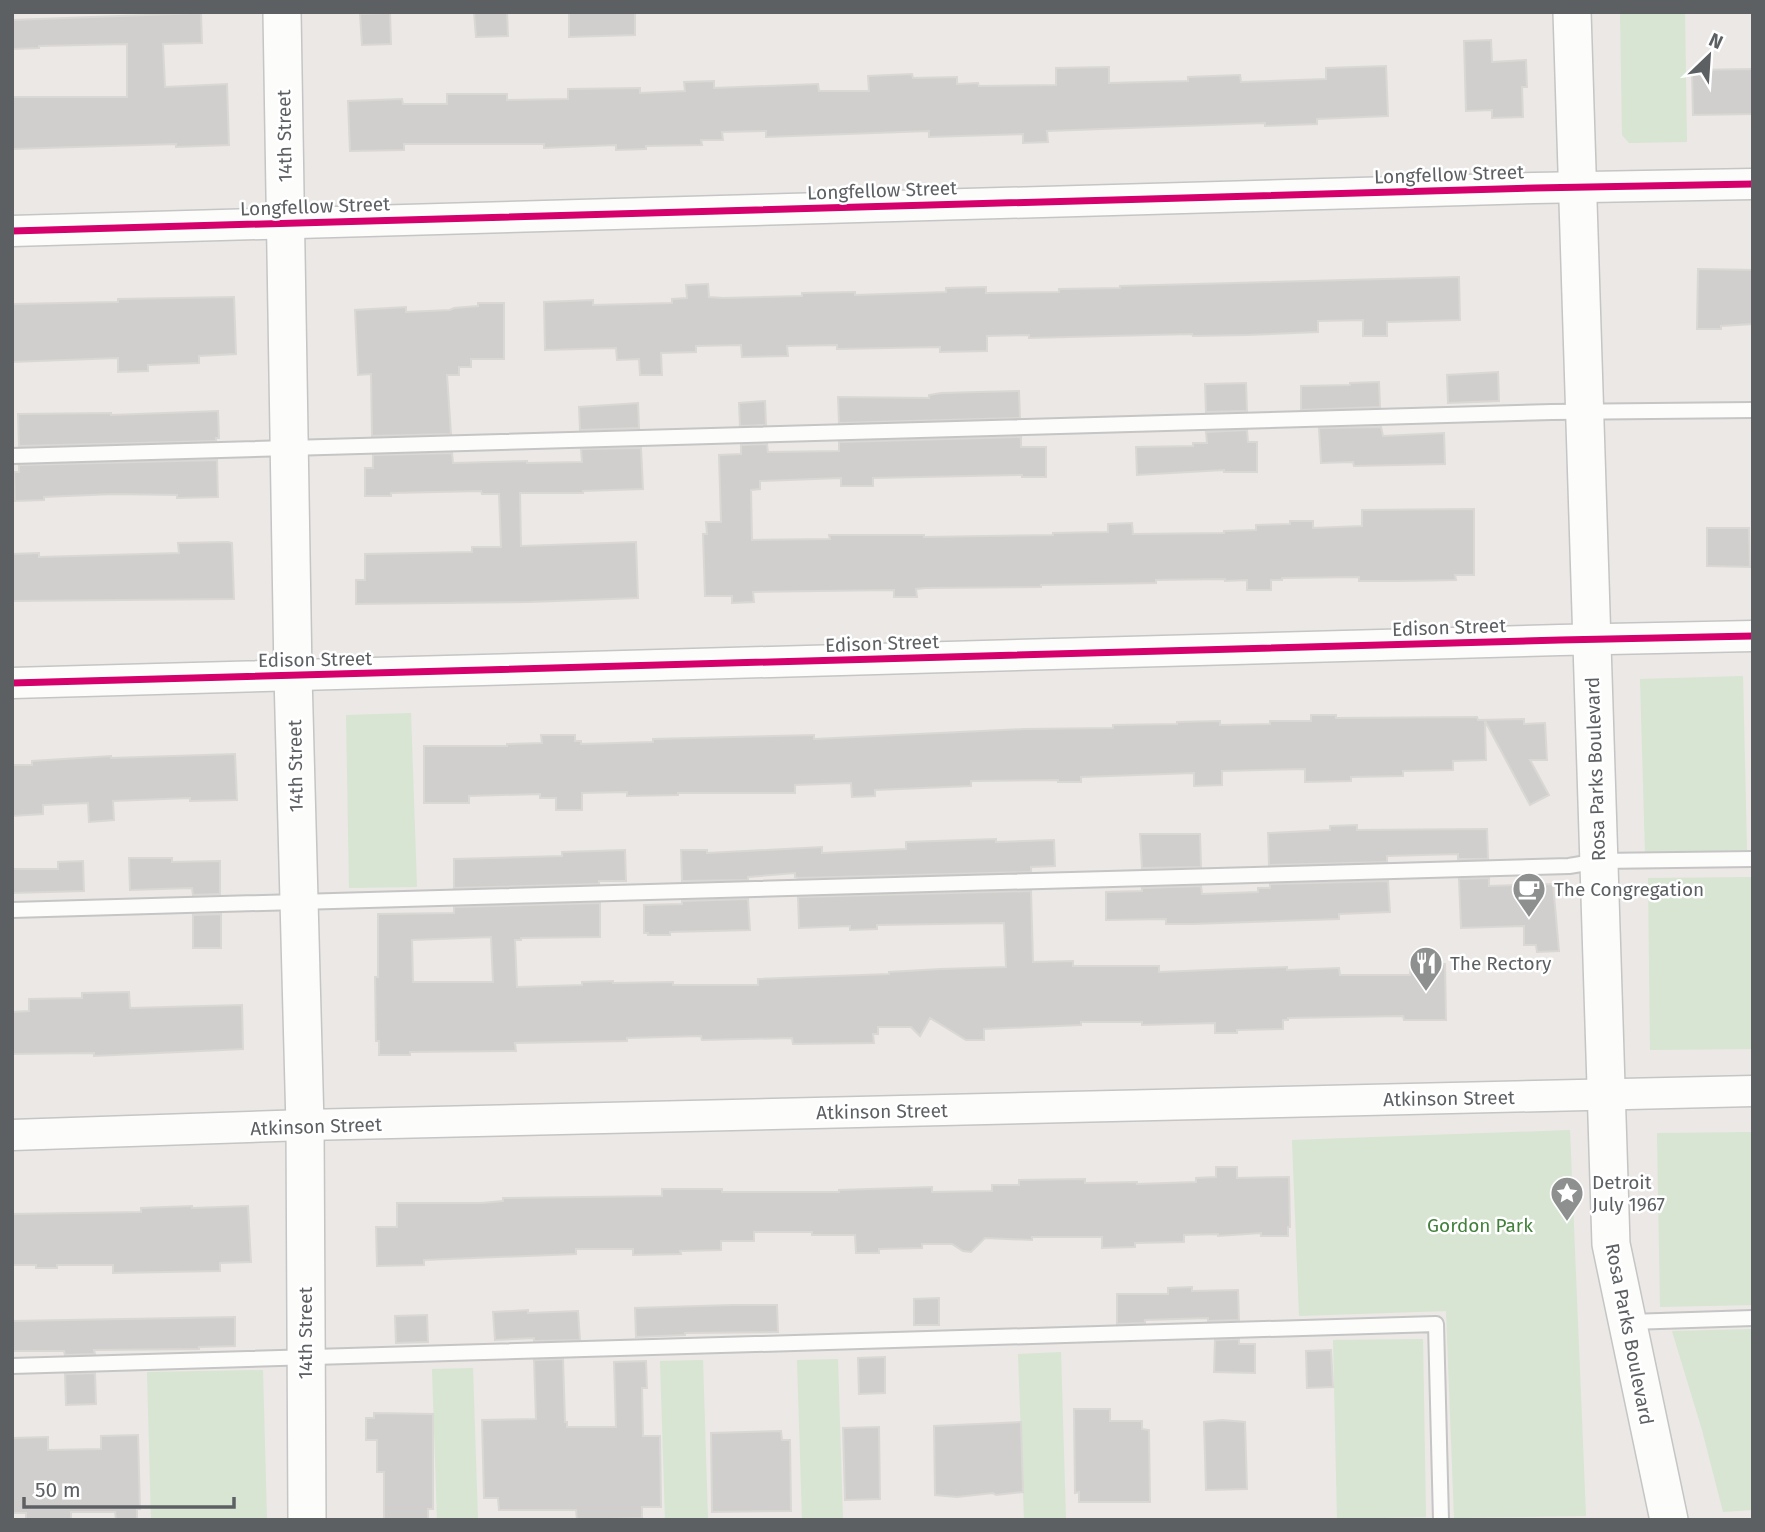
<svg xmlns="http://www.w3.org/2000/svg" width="1765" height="1532" font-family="'Fira Sans',sans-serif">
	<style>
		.green { fill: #d7e5d2 }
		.building { fill: #d1cfce; stroke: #dad8d4; stroke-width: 2; fill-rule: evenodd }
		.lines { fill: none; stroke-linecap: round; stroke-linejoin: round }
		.service-casing { stroke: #c5c5c5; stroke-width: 18 }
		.minor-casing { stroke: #c5c5c5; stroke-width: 33 }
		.tertiary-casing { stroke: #c5c5c5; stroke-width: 40 }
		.service { stroke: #fcfcfb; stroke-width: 14 }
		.minor { stroke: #fcfcfb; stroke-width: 30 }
		.tertiary { stroke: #fcfcfb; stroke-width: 37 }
		.cycleway-casing { stroke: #fff; stroke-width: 11 }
		.cycleway { stroke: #d6006c; stroke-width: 7 }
		.labels { text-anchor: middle; stroke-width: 5; stroke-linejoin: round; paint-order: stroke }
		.street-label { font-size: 19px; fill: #5c6063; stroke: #fff }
		.poi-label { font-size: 19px; fill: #5c6063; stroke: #fff; text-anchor: start }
		.park-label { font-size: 19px; fill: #42813c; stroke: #fff }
	</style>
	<rect width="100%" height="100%" fill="#ebe8e5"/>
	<!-- green -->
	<g class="green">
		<polygon points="1620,12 1685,12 1687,142 1629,143 1622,135"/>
		<polygon points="1743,676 1747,850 1645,853 1640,679"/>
		<polygon points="411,713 417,887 349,888 346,715"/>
		<polygon points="1753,877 1753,1049 1650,1050 1648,878"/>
		<polygon points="1570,1130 1586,1516 1454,1518 1446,1311 1299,1316 1292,1140"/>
		<polygon points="1753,1132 1753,1305 1660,1307 1657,1133"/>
		<polygon points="1753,1329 1753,1510 1723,1512 1702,1430 1672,1331"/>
		<polygon points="1423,1339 1426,1517 1337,1519 1333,1340"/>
		<polygon points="1061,1352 1066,1520 1024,1520 1018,1354"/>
		<polygon points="838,1359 843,1520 802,1520 797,1360"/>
		<polygon points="703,1360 708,1520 665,1520 660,1361"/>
		<polygon points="473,1368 478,1520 437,1520 432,1369"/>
		<polygon points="263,1370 267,1520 151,1520 147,1372"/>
	</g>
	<!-- building -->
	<g class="building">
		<polygon points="474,12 507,12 508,36 476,37"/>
		<polygon points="569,12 635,12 635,35 569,37"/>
		<polygon points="201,13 202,43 163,44 165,87 227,84 229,145 176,147 176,144 12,149 12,97 127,97 127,44 39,46 39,48 12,49 12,20"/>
		<polygon points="390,13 391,44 362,45 360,14"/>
		<polygon points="1491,40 1492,62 1526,60 1527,87 1522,87 1523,117 1492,118 1492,110 1466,111 1464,41"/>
		<polygon points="1386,66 1388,116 1317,119 1317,124 1265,126 1265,123 1047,131 1048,142 1023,143 1023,134 929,137 929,131 766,137 766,131 722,132 723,140 701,140 702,145 646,146 646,149 616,150 616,145 544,148 544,144 404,144 404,150 350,151 348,101 402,99 403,104 447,104 447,94 507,94 507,100 568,99 568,89 640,88 640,93 685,91 684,82 714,81 714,88 818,84 819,91 869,91 868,76 912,74 913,78 957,77 957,84 978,83 979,86 1056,85 1056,68 1109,67 1109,83 1188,81 1188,77 1240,75 1241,82 1326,79 1326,68"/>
		<polygon points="1753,69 1753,114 1693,115 1692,70"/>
		<polygon points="1698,269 1753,270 1753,324 1721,326 1721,329 1697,329"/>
		<polygon points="1459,277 1460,320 1387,322 1387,336 1363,336 1363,320 1318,321 1318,332 1247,335 1193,336 1192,334 1029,338 1029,335 987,336 987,351 940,352 940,347 837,349 837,345 787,346 788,356 742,357 741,345 696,346 696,352 661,353 662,375 640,375 639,359 617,360 616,348 545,350 544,302 593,300 593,305 672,303 672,299 687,298 686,285 708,284 709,297 723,298 802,296 802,293 855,292 855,295 946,292 946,288 986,287 986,293 1059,292 1059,289 1120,288 1120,286"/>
		<polygon points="234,297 236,354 199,356 199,363 148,365 148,371 118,372 118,358 12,362 12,304 118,302 118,299"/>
		<polygon points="478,303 504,303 504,359 471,359 471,367 459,367 459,375 447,375 451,434 372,436 371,374 358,375 355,310 406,307 406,312 450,310 454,308 478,306"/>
		<polygon points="1498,372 1499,401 1448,403 1447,375"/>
		<polygon points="1379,382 1380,407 1301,410 1301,386 1350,385 1350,383"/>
		<polygon points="1246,383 1247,411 1206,412 1205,384"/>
		<polygon points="1019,391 1020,418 839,423 838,397 929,398 929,395 941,393"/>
		<polygon points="765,401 766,425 740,426 739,403"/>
		<polygon points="638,403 639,428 580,430 579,407"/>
		<polygon points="218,411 219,438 216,438 216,441 19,446 18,414 111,413 111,415"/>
		<polygon points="1381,427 1383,436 1444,433 1445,464 1354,466 1353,462 1321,463 1319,428"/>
		<polygon points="1247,430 1248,442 1257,442 1257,472 1224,472 1224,470 1137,475 1136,447 1193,446 1193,443 1207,443 1206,432"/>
		<polygon points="1021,437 1021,447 1046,447 1046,477 1022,477 1022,475 873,478 873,486 841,486 841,478 760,481 760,489 751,490 752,540 830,539 829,535 924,535 924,537 1053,535 1053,533 1108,532 1108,524 1132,523 1133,534 1224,533 1224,531 1256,530 1256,525 1290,524 1290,521 1313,521 1313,528 1362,526 1362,510 1474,509 1474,575 1455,575 1456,580 1399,581 1359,581 1359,577 1282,578 1282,580 1271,580 1271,590 1247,590 1247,580 1225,581 1225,579 1156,580 1156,583 1041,585 1041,587 925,588 916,589 917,597 894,597 894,590 753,592 754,602 732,603 732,596 705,596 703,534 707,534 706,522 721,522 719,455 741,454 741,445 767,444 768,452 839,451 839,442"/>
		<polygon points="641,448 643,489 583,491 583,493 520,493 521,546 636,542 638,598 529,602 356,604 356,580 365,580 365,554 472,552 472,547 501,547 499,494 482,494 481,491 391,493 391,496 365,496 365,468 373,468 373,455 452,453 453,463 527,461 527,463 582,462 581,449"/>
		<polygon points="217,460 218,497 177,498 177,495 114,494 44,497 44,500 15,501 14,472 19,472 19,465"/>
		<polygon points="1707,528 1749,528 1750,567 1707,566"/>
		<polygon points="228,542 232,543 234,599 12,601 12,554 39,553 39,557 179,553 178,543"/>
		<polygon points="1311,715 1336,715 1336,718 1477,717 1478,720 1524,719 1524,724 1545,723 1547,760 1530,760 1549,795 1530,805 1485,721 1486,760 1453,761 1453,770 1403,771 1403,776 1351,777 1351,781 1305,782 1305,769 1222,771 1222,785 1194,786 1194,773 1081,777 1081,782 1058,782 1058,780 971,781 971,786 875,790 875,796 852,797 851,783 795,785 795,793 678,793 678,795 627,796 627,792 582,793 582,810 556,810 556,798 540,798 540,794 469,796 469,803 424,803 424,746 507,746 507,744 542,743 541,735 575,735 575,741 581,741 581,744 653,742 653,739 814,735 814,739 1024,729 1113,728 1113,725 1177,724 1177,722 1220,721 1220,725 1270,724 1270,721 1311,721"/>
		<polygon points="235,754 237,800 190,801 190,798 113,801 114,820 89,822 88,803 43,805 43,814 12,816 12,765 32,765 32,761 111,756 111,758"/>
		<polygon points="1357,825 1357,830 1487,829 1488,859 1458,859 1458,854 1387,856 1387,862 1269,865 1268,833 1330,830 1330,826"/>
		<polygon points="1140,834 1200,834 1201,867 1142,868"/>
		<polygon points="996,839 996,842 1054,840 1055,866 1031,867 1031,872 798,878 795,877 795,873 748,877 748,880 682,881 681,850 707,850 707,853 822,847 822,853 906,849 906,842"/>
		<polygon points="625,850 626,881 599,881 599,884 454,888 454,859 562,856 562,852"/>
		<polygon points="129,858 172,858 172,862 220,861 220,894 193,895 192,888 130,890"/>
		<polygon points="83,861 84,891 12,893 12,869 58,869 58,862"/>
		<polygon points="1489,878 1489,886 1553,884 1559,951 1537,952 1536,945 1524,945 1524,926 1461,928 1459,879"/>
		<polygon points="1388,881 1390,912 1339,914 1339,919 1193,924 1166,924 1166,919 1106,920 1106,892 1142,891 1142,888 1201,886 1202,894 1258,892 1258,888 1270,888 1270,884"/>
		<path d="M1031,891L1033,962L1073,961V966H1159V972L1287,967V970L1339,968L1340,975H1410L1411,964H1445L1446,1020H1404L1403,1016L1288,1018V1020H1283V1029L1237,1030V1033H1215V1023L1142,1025V1022H1081V1025L984,1029V1040H966L930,1018L920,1036L911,1027H878V1034H873L874,1043L793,1044L792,1038L702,1040L701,1036L627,1038V1041L515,1043L516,1051L410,1052V1055H379V1041H376L375,977H378V914L454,913V907L600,903V937L521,938V940H515L517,987L582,985V982L613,981V983L673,982V985H758V979L889,974V972L941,969L1006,967L1004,923L877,925V929L850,930V926L799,928L798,897ZM491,937L493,982H413L412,940Z"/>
		<polygon points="748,899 750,930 670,932 670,935 648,935 648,933 644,933 644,905 682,904 682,901"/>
		<polygon points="221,914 221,948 193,948 193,915"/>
		<polygon points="129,992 130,1008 242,1005 243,1049 94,1056 94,1053 12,1054 12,1012 29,1011 29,999 82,998 82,993"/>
		<polygon points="1216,1167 1237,1167 1237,1178 1289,1177 1290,1227 1288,1227 1288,1236 1261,1236 1261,1233 1218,1236 1218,1234 1184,1235 1184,1242 1135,1243 1135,1247 1102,1248 1102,1237 1032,1237 1032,1240 985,1238 971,1252 963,1251 952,1244 922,1244 922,1248 879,1249 879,1253 856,1253 855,1235 812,1235 812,1232 754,1232 754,1241 721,1241 721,1250 680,1251 681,1254 633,1255 633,1249 576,1249 576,1254 424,1260 424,1265 377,1266 376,1227 397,1227 397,1203 482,1203 503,1201 503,1198 662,1196 662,1189 722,1189 722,1192 839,1192 839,1190 932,1187 932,1192 992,1191 992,1185 1019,1185 1019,1180 1085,1179 1085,1183 1137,1182 1137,1184 1196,1182 1196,1178 1216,1177"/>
		<polygon points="192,1206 192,1208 248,1206 251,1262 220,1263 220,1271 113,1273 113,1265 57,1265 57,1268 36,1268 36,1265 12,1265 12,1214 141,1212 141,1208"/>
		<polygon points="1192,1287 1192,1291 1238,1290 1239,1320 1208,1321 1208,1318 1145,1320 1145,1323 1117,1324 1117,1294 1168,1294 1168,1288"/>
		<polygon points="939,1298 939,1325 914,1325 914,1299"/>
		<polygon points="732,1305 777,1305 778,1332 685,1333 685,1335 636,1337 635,1308"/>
		<polygon points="528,1310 528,1313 578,1311 580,1340 534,1341 534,1338 495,1340 493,1312"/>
		<polygon points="427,1315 428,1342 396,1343 395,1316"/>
		<polygon points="235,1317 235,1346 199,1347 199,1349 94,1350 95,1354 65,1355 64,1351 12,1351 12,1321"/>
		<polygon points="1239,1339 1239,1344 1255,1344 1255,1373 1214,1372 1215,1340"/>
		<polygon points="1331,1350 1333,1387 1307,1388 1306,1351"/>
		<polygon points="885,1357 885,1393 859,1394 858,1358"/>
		<polygon points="563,1359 565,1422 567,1422 567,1427 616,1427 614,1362 646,1361 647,1388 642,1388 643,1436 660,1436 661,1507 642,1507 642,1518 577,1520 576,1510 499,1510 498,1498 484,1498 482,1420 536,1419 534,1360"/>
		<polygon points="95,1373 96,1404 66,1405 65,1374"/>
		<polygon points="1074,1409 1110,1409 1110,1421 1142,1421 1142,1429 1149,1430 1150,1502 1079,1502 1079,1492 1075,1493"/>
		<polygon points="374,1413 433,1414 433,1509 428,1509 428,1520 384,1520 384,1472 377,1472 377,1440 366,1440 366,1418 374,1418"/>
		<polygon points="1222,1420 1245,1422 1247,1489 1206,1490 1204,1422"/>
		<polygon points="1021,1422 1023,1492 996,1495 993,1493 957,1497 935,1495 934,1426"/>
		<polygon points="879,1427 880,1499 845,1500 843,1428"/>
		<polygon points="781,1431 782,1440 790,1440 791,1511 712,1512 711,1433"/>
		<polygon points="138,1435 140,1509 137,1509 137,1520 116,1520 115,1512 71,1512 71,1520 26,1520 26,1513 12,1513 12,1438 48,1437 48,1450 101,1449 101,1436"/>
	</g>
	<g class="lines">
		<defs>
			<g id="service">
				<polyline points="12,456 1552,412 1753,410"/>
				<polyline points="12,910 1569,866 1599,861 1753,859"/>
				<polyline points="1629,1322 1753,1318"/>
				<polyline points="12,1366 1436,1324 1441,1520"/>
			</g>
			<g id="minor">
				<polyline points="12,231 1534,188 1753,184"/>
				<polyline points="12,683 1560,640 1753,636"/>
				<polyline points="12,1135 305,1125 1753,1091"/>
			</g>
			<g id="tertiary">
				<polyline points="282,12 293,675 305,1125 307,1520"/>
				<polyline points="1572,12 1611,1244 1669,1520"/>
			</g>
		</defs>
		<!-- service casing -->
		<use href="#service" class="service-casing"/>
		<!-- minor casing -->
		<use href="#minor" class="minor-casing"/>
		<!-- tertiary casing -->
		<use href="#tertiary" class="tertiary-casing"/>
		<!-- service -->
		<use href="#service" class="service"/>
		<!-- minor -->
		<use href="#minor" class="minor"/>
		<!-- tertiary -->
		<use href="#tertiary" class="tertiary"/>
		<defs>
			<g id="cycleway">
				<polyline points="12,231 1534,188 1753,184"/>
				<polyline points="12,683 1560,640 1753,636"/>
			</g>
		</defs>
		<!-- cycleway casing -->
		<use href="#cycleway" class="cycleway-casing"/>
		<!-- cycleway -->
		<use href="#cycleway" class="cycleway"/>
	</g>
	<!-- icons -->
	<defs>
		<symbol id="cafe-pin" viewBox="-11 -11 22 30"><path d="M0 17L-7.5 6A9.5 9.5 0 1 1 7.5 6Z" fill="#8e9090" stroke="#fff"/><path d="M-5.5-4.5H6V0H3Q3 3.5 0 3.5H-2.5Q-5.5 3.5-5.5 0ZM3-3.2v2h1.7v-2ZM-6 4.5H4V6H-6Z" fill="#fff"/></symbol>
		<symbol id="restaurant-pin" viewBox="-11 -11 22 30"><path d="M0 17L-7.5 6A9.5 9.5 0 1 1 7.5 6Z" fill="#8e9090" stroke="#fff"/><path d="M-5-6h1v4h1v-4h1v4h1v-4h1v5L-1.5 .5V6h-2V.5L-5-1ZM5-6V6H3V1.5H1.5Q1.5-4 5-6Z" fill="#fff"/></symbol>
		<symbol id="sight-pin" viewBox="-11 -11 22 30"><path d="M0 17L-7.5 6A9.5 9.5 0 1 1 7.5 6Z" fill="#8e9090" stroke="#fff"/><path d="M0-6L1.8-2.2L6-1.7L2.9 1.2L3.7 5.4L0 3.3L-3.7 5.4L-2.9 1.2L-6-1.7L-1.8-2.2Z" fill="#fff"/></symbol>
	</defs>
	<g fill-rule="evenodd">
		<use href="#cafe-pin" x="1510" y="870" width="38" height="52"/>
		<use href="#restaurant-pin" x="1407" y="944" width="38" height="52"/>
		<use href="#sight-pin" x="1548" y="1174" width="38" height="52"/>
	</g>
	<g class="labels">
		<!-- street labels -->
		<g class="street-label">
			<text transform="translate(284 136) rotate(-91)" y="7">14th Street</text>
			<text transform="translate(1449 174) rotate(-2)" y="7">Longfellow Street</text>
			<text transform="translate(882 190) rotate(-2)" y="7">Longfellow Street</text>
			<text transform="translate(315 206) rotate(-2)" y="7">Longfellow Street</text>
			<text transform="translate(1449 627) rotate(-2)" y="7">Edison Street</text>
			<text transform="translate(882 643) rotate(-2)" y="7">Edison Street</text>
			<text transform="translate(315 659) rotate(-1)" y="7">Edison Street</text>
			<text transform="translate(295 766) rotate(-91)" y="7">14th Street</text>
			<text transform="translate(1595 769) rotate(-92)" y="7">Rosa Parks Boulevard</text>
			<text transform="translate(1449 1098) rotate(-1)" y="7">Atkinson Street</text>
			<text transform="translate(882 1111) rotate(-1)" y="7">Atkinson Street</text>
			<text transform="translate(316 1126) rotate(-2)" y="7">Atkinson Street</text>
			<text transform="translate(305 1333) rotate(-90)" y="7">14th Street</text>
			<text transform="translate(1630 1334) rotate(79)" y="7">Rosa Parks Boulevard</text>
		</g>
		<!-- poi labels -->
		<g class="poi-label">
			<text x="1554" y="896">The Congregation</text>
			<text x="1450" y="970">The Rectory</text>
			<text x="1592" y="1189">Detroit<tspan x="1592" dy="22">July 1967</tspan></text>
		</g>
		<!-- park labels -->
		<g class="park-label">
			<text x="1480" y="1232">Gordon Park</text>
		</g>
	</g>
	<!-- border -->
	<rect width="1765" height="1532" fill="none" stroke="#5c6063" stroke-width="28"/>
	<!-- north arrow -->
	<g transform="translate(1709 56) rotate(25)" stroke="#ffffff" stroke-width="5" paint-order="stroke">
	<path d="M0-5L12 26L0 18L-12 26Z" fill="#5c6063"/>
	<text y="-10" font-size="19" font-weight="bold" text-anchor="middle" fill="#5c6063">N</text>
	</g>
	<!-- scale -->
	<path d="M24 1497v10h210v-10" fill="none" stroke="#5c6063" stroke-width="3.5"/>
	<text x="35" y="1497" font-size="21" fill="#5c6063" stroke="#ffffff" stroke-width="5" paint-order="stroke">50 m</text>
</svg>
